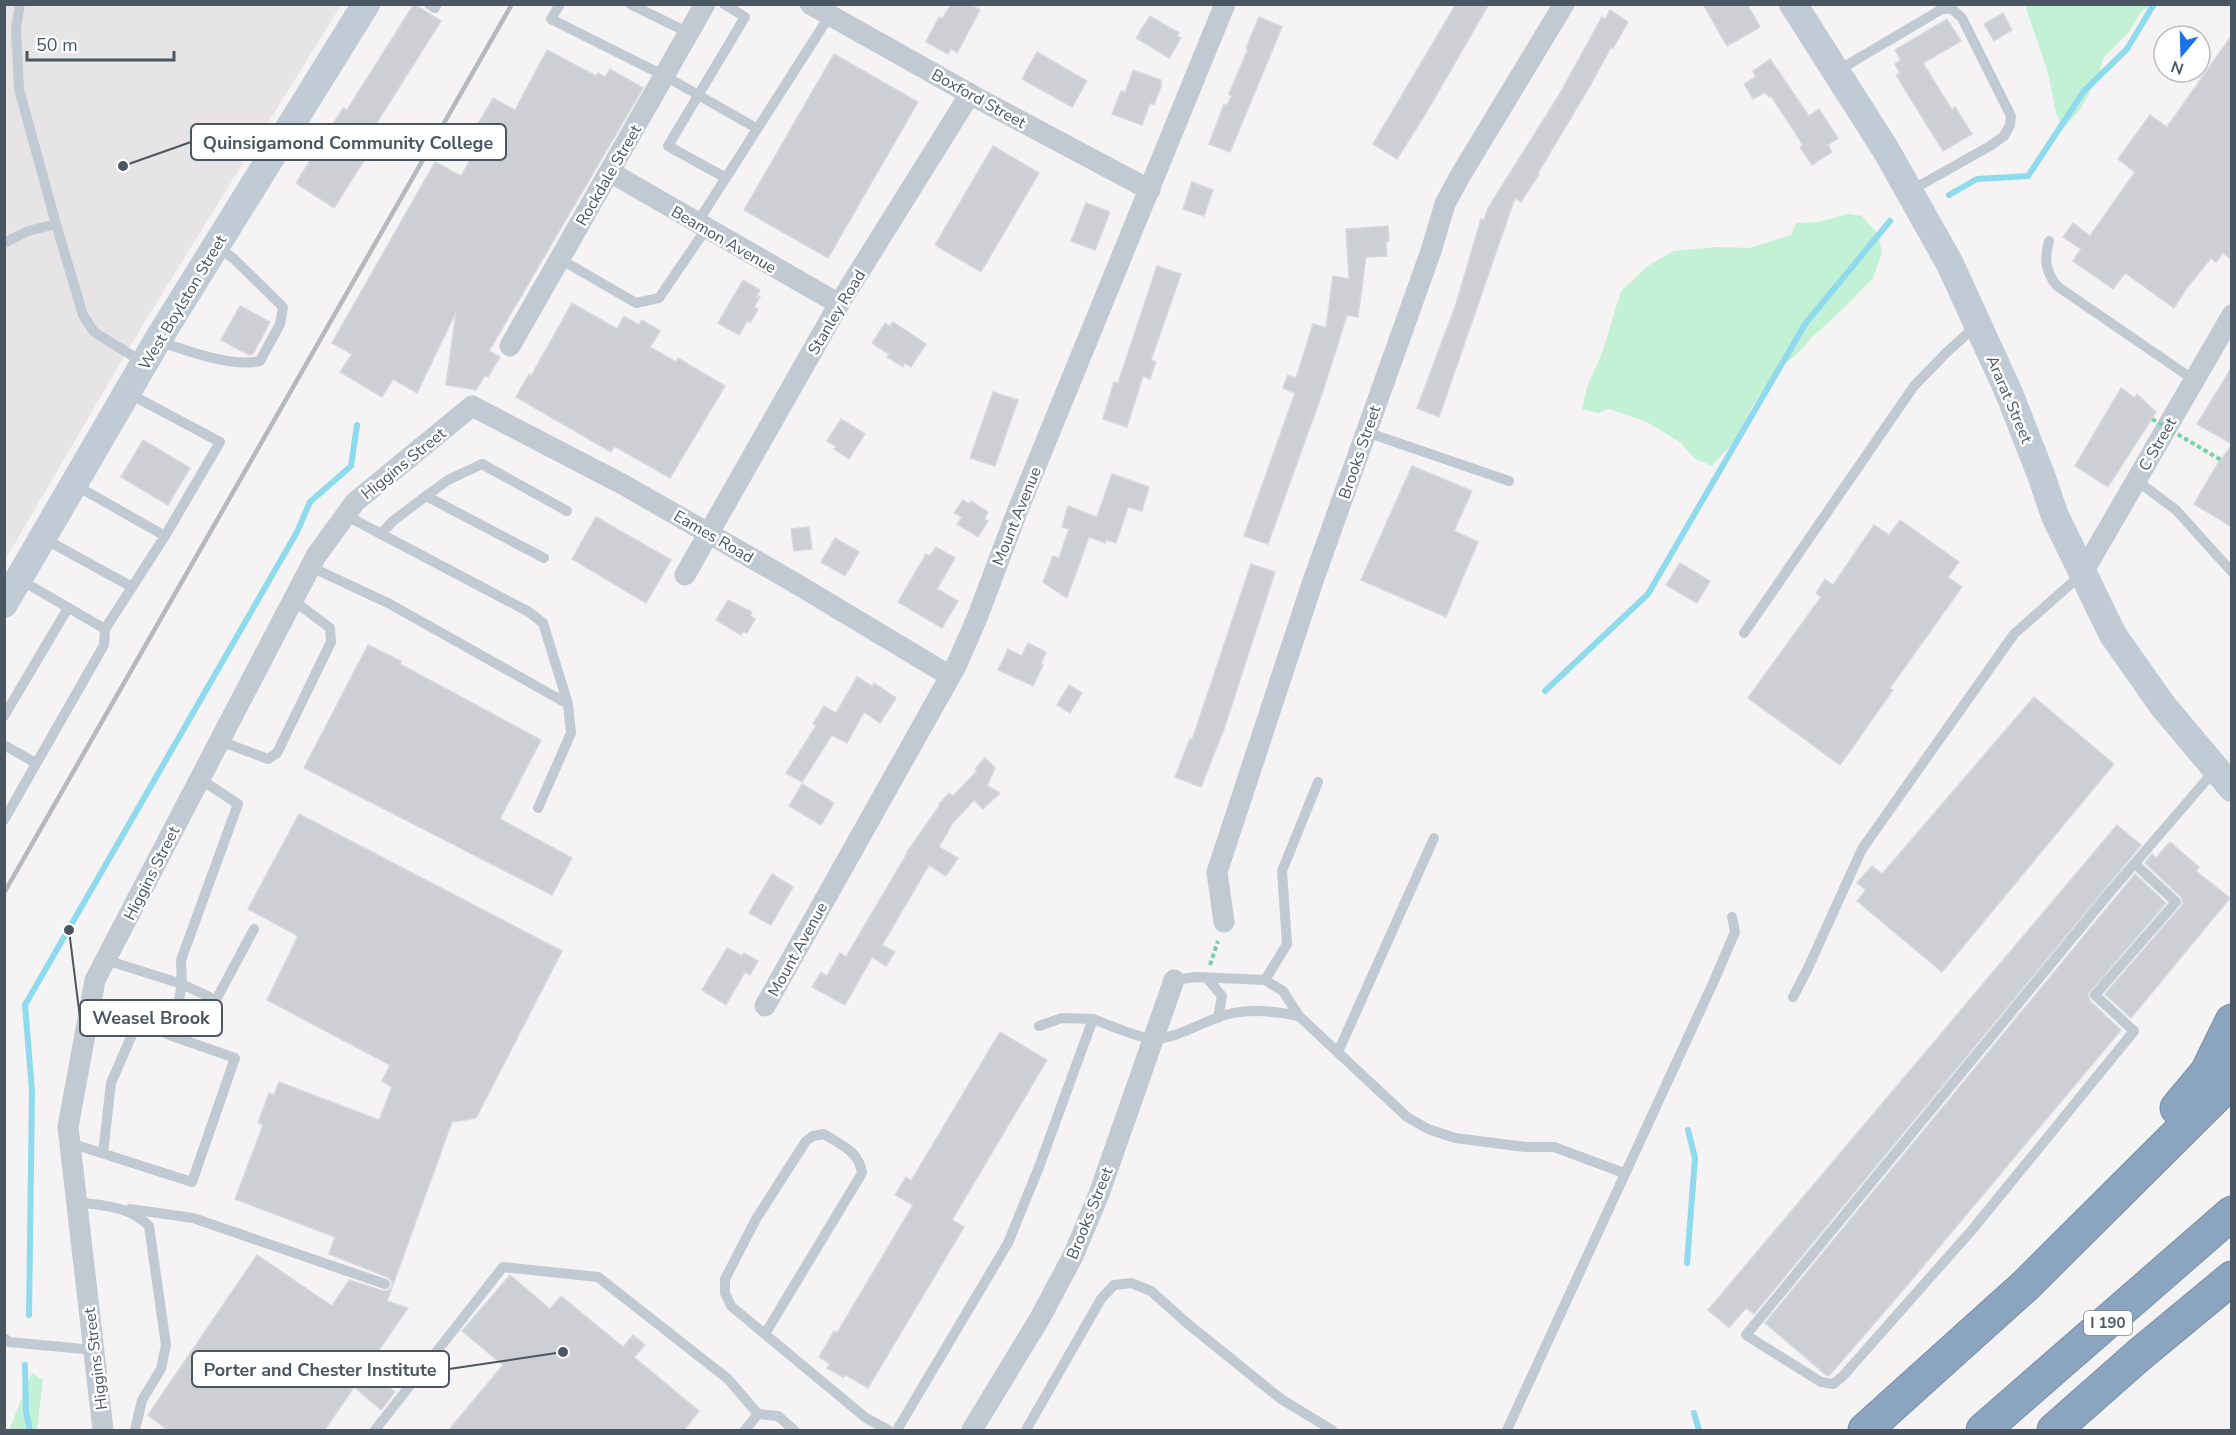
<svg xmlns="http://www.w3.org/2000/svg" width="2236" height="1435" font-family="'Nunito Sans',sans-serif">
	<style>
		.education { fill: #e6e4e5 }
		.green { fill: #c3f1d5 }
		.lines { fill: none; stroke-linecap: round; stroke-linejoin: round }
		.stream { stroke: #90daee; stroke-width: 6 }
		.building { fill: #cdcfd5; stroke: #d7d9de; stroke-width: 1.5 }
		.motorway-casing { stroke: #7690ad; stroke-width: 35 }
		.path { stroke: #7ad0a6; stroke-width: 4; stroke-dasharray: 4.5 3; stroke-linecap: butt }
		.service { stroke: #c1cad2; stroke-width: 10 }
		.minor { stroke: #c1cad2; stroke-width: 21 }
		.secondary { stroke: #c1cbd6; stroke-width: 28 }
		.motorway { stroke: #8ba5c1; stroke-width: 33 }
		.rail { stroke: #b5b8bd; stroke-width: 4.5 }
		.path-bridge { stroke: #7ad0a6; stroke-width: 4; stroke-dasharray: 4.5 3; stroke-linecap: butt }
		.labels { text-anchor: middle; stroke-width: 5; stroke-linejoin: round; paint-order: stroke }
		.shield { fill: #fff; stroke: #808990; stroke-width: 1.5 }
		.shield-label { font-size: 15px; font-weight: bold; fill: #4a5661 }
		.street-label { font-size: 16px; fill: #4a5661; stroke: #fff }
		.leader { fill: none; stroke: #4a5661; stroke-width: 2 }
		.callout-dot { fill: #4a5661; stroke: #fff; stroke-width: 2 }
		.callout { fill: #fff; stroke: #4a5661; stroke-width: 2 }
		.callout-label { font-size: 18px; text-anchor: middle; font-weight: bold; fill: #4a5661 }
	</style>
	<rect width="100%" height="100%" fill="#f5f3f3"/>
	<!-- education -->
	<polygon class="education" points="5,5 341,5 141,328 5,560"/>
	<!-- green -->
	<g class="green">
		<polygon points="2025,5 2151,5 2141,12 2128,33 2104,57 2098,77 2080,110 2063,129 2056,113 2048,73"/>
		<polygon points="1848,214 1862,216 1878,234 1882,253 1873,278 1842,310 1811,338 1802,349 1775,373 1752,407 1736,439 1712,466 1694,458 1680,442 1647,422 1610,409 1598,413 1582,409 1587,387 1602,353 1621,291 1649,265 1674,251 1716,247 1750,248 1791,235 1796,223 1819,222"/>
		<polygon points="32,1373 43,1380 37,1430 9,1430"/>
	</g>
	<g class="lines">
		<!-- stream -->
		<g class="stream">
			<polyline points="1949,195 1977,179 2028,176 2084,91 2127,49 2154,4"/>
			<polyline points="1545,691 1648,594 1805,324 1890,221"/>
			<polyline points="1687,1263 1695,1158 1688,1130"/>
			<polyline points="29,1315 32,1091 25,1005 297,532 310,502 351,466 357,425"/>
			<polyline points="25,1365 26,1412 30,1430"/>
			<polyline points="1694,1413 1699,1430"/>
		</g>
	</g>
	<!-- building -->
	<g class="building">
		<polygon points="414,4 441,21 374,127 382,132 334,208 296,183 343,108 347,110"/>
		<polygon points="951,4 970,4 980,10 957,53 951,49 948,54 926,42 939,17 942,19"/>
		<polygon points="1456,4 1489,4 1426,113 1397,159 1373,144"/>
		<polygon points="1703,4 1747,4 1760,27 1727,46"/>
		<polygon points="1610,10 1628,22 1613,48 1611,47 1590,86 1538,173 1539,174 1521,202 1515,198 1439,417 1417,408 1456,304 1481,219 1484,220 1488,208 1559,95 1602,17 1605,19"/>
		<polygon points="2003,13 2012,30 1994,41 1984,24"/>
		<polygon points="1150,16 1179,33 1177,36 1181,38 1169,58 1136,38"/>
		<polygon points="1259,17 1282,27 1230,152 1209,144 1224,104 1227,105 1232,96 1229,94 1248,49 1246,48"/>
		<polygon points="1947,19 1961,41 1923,63 1952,110 1955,107 1972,134 1943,151 1896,75 1900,73 1895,64 1901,60 1895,50"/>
		<polygon points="2232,35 2232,260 2223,253 2216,262 2211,258 2186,289 2174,308 2125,273 2113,289 2073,261 2081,249 2063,237 2073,223 2090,236 2135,172 2118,159 2150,115 2167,127"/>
		<polygon points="547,50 596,76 598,73 605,77 610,69 643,88 489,351 500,357 488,377 485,375 476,390 446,385 456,312 417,393 393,379 382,397 340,372 352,354 332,343 435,162 461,176 482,139 472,134 493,98 515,110"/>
		<polygon points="1037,52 1087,81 1072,107 1022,79"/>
		<polygon points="834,54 918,102 828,258 744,210"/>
		<polygon points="1770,59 1809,116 1819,109 1838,138 1828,145 1832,152 1812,165 1800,147 1803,145 1771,96 1769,97 1765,92 1753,99 1744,84 1756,77 1753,71"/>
		<polygon points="1133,70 1161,80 1161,86 1154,105 1150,103 1142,125 1112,114 1121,91 1125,93"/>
		<polygon points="993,146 1039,173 981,272 935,245"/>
		<polygon points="1192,182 1213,190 1204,216 1183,209"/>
		<polygon points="1086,203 1110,212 1095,250 1071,241"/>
		<polygon points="1388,226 1389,241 1386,242 1387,256 1366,257 1358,317 1347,315 1323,391 1268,544 1244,536 1295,393 1283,388 1288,375 1296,378 1313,324 1326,328 1333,276 1349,279 1346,229"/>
		<polygon points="1157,266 1181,274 1151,360 1156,362 1150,379 1143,376 1127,427 1103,419 1114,382 1118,383"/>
		<polygon points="743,280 760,290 757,296 760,297 754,307 758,309 750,323 747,321 739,335 718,323"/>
		<polygon points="572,303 617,329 624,316 639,325 642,320 660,331 650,347 676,362 678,358 725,386 670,478 614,446 611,452 516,397 529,374 531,376"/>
		<polygon points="240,306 270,322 253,354 249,355 221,340"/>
		<polygon points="893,322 926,344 911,367 905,363 903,367 887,357 889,354 872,343 885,323 890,326"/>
		<polygon points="2232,367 2232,444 2197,424"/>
		<polygon points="2121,388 2135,398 2137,394 2156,412 2108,487 2075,466"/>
		<polygon points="993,392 1018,400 995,466 970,458"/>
		<polygon points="841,419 865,434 849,459 834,449 836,446 827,441"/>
		<polygon points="143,440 190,468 168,505 121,477"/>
		<polygon points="2232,445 2232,527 2194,504 2218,463"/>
		<polygon points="1412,466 1472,491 1454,531 1478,542 1446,617 1361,580"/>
		<polygon points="1112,474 1149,487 1142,511 1128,507 1116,543 1106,540 1105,543 1089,537 1067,598 1043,582 1053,556 1059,558 1069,529 1062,527 1068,506 1097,517"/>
		<polygon points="963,500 969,504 971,501 988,512 984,519 988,521 978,537 957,524 962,517 954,513"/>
		<polygon points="596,517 671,560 646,603 572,559"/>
		<polygon points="1900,520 1959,562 1948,577 1962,587 1890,688 1893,690 1840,765 1748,698 1821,597 1816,593 1825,579 1833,585 1874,525 1889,535"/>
		<polygon points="809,527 812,549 794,551 791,529"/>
		<polygon points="835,538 859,552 845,576 821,562"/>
		<polygon points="936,547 955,558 937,589 958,601 942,628 898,602 926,554 930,556"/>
		<polygon points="1680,563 1710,581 1697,603 1666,585"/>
		<polygon points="1251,564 1275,572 1224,729 1201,787 1175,777 1190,739 1192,740"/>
		<polygon points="728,600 752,612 750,616 755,619 747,633 743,631 741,635 716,620"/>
		<polygon points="1028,643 1046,652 1041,664 1043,665 1033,686 998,670 1008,649 1022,656"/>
		<polygon points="368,645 401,661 400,664 541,740 500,819 572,858 552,895 304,768"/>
		<polygon points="857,677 872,686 874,683 896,698 880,723 864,712 847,743 832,735 802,782 786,773 816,726 813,724 824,706 836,713"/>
		<polygon points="1069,685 1082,693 1070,713 1057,705"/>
		<polygon points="2034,697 2114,764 1942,972 1857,901 1866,890 1857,883 1872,866 1882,874"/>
		<polygon points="985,758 995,768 987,786 1000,793 983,809 974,800 952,824 939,847 958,858 946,876 929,865 882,945 895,952 886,966 872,957 845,1005 812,987 821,972 827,976 840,953 846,957 908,852 907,852 940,805 939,804 949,793 953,796 977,771 975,769"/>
		<polygon points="802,784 834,803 821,825 789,806"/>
		<polygon points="299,814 562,951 476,1118 452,1122 387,1301 408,1308 366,1369 395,1392 381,1410 354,1387 324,1431 169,1431 148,1415 257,1255 332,1306 349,1280 383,1291 389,1290 392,1286 391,1280 387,1277 329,1254 335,1237 235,1199 263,1125 258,1123 269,1093 274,1095 279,1082 379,1120 392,1087 382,1081 390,1065 267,1000 298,936 248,909"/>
		<polygon points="2117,825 2141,845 1754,1314 1746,1308 1729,1328 1708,1310"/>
		<polygon points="2170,842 2199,867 2196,871 2230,898 2131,1018 2105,994 2183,904 2181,897 2145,863 2152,854 2156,858"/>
		<polygon points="772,874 793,887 771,925 749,913"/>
		<polygon points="2135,874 2166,903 2088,994 2090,1001 2121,1030 1904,1289 1829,1376 1826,1375 1765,1323"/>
		<polygon points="727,948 742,956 744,953 758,961 750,975 745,972 726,1005 702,990"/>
		<polygon points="1000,1032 1047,1060 952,1220 964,1227 868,1388 846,1375 843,1377 827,1368 830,1364 819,1357 834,1331 837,1333 913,1205 895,1195 906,1177 911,1181"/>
		<polygon points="510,1275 550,1309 561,1296 623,1347 633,1335 645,1345 634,1357 699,1411 683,1431 448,1431 503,1365 462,1331"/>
	</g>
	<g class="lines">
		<defs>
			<g id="motorway">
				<polyline points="2177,1108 2207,1072 2232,1021"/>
				<polyline points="1865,1430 2026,1285 2232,1080"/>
				<polyline points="1983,1430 2232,1213"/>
				<polyline points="2054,1430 2139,1355 2232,1278"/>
			</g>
		</defs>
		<!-- motorway casing -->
		<use href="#motorway" class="motorway-casing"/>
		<!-- path -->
		<polyline class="path" points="1210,965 1218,941"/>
		<!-- service -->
		<g class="service">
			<polyline points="20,4 16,28 19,89 56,224 83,315 94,332 144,363"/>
			<polyline points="429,4 435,8 437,4"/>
			<polyline points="560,4 551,19 665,76 756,128"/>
			<polyline points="630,4 689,33"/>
			<polyline points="724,4 745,17 668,146 726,178"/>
			<polyline points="1837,71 1942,9 1952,9 1962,18 2011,116 2010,125 2004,136 1990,146 1910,191"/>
			<polyline points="697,223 830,15"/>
			<path d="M2049,241C2044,259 2045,271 2057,286L2194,380"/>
			<polyline points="4,243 28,231 56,224"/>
			<polyline points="560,259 636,303 659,298 706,229"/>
			<path d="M158,341C184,350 234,368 260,361L280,324L283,307L234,259L218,247"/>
			<polyline points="1366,432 1509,481"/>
			<polyline points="2136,480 2176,510 2232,572"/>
			<polyline points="75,485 165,536 220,442 128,393"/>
			<polyline points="426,496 448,480 482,464 567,511"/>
			<polyline points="345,515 529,612 543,623 568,704"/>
			<polyline points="381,534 393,521 426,496 544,558"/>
			<polyline points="43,538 132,587"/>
			<polyline points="311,567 390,604 568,704 571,733 538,808"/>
			<polyline points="105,629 165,536"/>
			<polyline points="1744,633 1914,386 1947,352 1976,326"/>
			<polyline points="4,716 68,608"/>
			<polyline points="220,741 268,759 277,753 331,642 330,628 293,600"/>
			<polyline points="4,745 36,763"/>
			<polyline points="4,820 104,645 105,629 19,579"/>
			<polyline points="2135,864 2176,902 2095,995 2134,1031 1972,1230 1842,1377 1833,1384 1821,1382 1746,1335 2110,892 2215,770"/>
			<polyline points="106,960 182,984 181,960 238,804 200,779"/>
			<polyline points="1206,977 1222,996 1218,1018"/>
			<polyline points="1174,980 1196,977 1265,980 1283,991 1299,1016 1407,1117 1428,1129 1455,1138 1525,1147 1554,1147 1624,1173"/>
			<polyline points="1265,980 1287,944 1282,871 1318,782"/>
			<polyline points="1793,997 1808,968 1862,849 2014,634 2082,574"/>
			<polyline points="91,1002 172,1036 182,984 216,1000 254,929"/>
			<polyline points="1039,1026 1062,1018 1093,1019"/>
			<polyline points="1338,1052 1434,838"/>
			<polyline points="70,1143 192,1182 235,1058 172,1036"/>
			<polyline points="103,1153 111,1083 138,1021"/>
			<path d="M77,1202C105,1206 127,1205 149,1226L166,1345L161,1369L142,1400L135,1430"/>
			<polyline points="130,1209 193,1218 385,1284"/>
			<path d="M765,1334L862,1173C859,1151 841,1145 824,1134L813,1136L806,1141L756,1219L725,1279V1293L731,1306L866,1418L888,1430"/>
			<polyline points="4,1338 9,1342 94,1350"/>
			<polyline points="375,1430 503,1267 598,1277 728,1379 758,1414"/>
			<polyline points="745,1430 758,1414 778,1416 794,1430"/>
			<path d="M897,1430L1008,1243L1039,1167L1093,1019C1106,1024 1143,1040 1155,1039C1180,1037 1202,1022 1225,1015C1250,1008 1275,1011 1299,1016"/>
			<polyline points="1026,1430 1101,1299 1114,1285 1131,1283 1151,1291 1188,1324 1281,1399 1332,1430"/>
			<polyline points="1507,1430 1713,983 1735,932 1732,917"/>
		</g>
		<!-- minor -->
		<g class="minor">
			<polyline points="810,4 979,99 1150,190"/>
			<polyline points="610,172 839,304"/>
			<polyline points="510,346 705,4"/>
			<polyline points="2082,574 2232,315"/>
			<polyline points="685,575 839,304 970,94"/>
			<polyline points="1224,922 1217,872 1313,581 1431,251 1445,204 1460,176 1564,4"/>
			<polyline points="765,1006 956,666 977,618 1017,512 1225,4"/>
			<polyline points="103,1430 68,1127 95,980 316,556 355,502 472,406 624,485 790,580 950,676"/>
			<polyline points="972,1430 1040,1318 1073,1256 1099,1194 1174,980"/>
		</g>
		<!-- secondary -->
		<g class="secondary">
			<polyline points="1793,4 1886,150 1950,264 2009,393 2041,475 2055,516 2113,635 2163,706 2232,788"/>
			<polyline points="4,604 157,341 366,4"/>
		</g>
		<!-- motorway -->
		<use href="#motorway" class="motorway"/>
		<!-- rail -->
		<polyline class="rail" points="4,893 512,4"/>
		<!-- path-bridge -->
		<polyline class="path-bridge" points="2152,419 2221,460"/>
	</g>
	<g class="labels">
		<!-- shield labels -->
		<rect class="shield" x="2084" y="1311" width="48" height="24" rx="4.5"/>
		<g class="shield-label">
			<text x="2108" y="1328">I 190</text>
		</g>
		<!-- street labels -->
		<g class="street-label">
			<text transform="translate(979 98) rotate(29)" y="6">Boxford Street</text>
			<text transform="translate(608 175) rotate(-60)" y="6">Rockdale Street</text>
			<text transform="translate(724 239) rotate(30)" y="6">Beamon Avenue</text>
			<text transform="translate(182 302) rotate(-59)" y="6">West Boylston Street</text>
			<text transform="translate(836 312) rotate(-59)" y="6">Stanley Road</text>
			<text transform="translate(2010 399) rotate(67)" y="6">Ararat Street</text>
			<text transform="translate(2157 444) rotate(-60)" y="6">C Street</text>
			<text transform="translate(1359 452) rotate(-71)" y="6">Brooks Street</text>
			<text transform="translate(403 463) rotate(-39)" y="6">Higgins Street</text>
			<text transform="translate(1016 516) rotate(-68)" y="6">Mount Avenue</text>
			<text transform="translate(714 536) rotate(30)" y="6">Eames Road</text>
			<text transform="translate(151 873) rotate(-63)" y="6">Higgins Street</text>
			<text transform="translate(797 949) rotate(-61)" y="6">Mount Avenue</text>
			<text transform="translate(1089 1213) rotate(-68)" y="6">Brooks Street</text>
			<text transform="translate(95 1359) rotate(-97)" y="6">Higgins Street</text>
		</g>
	</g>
	<!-- callouts -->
	<path class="leader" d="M123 166L191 142M69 930L80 1018M563 1352L449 1369"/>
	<g class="callout-dot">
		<circle cx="123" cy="166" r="6"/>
		<circle cx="69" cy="930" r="6"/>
		<circle cx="563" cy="1352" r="6"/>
	</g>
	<g class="callout">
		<rect x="191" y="124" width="315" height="36" rx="6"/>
		<rect x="80" y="1000" width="142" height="36" rx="6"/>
		<rect x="192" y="1351" width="257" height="36" rx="6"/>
	</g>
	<g class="callout-label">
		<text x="348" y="149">Quinsigamond Community College</text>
		<text x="151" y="1024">Weasel Brook</text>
		<text x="320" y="1376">Porter and Chester Institute</text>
	</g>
	<!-- border -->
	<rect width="2236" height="1435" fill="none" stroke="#4a5661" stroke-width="12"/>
	<!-- north arrow -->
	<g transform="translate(2182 54) rotate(199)"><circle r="28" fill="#ffffff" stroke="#b7bbc0" stroke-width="1.5"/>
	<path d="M0-4.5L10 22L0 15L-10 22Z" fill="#1a73e8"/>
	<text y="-9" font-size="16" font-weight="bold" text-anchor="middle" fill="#4a5661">N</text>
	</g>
	<!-- scale -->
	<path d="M27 51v9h147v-9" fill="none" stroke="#4a5661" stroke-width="3"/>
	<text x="36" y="51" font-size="18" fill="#4a5661" stroke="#ffffff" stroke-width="4.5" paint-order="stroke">50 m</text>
</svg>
